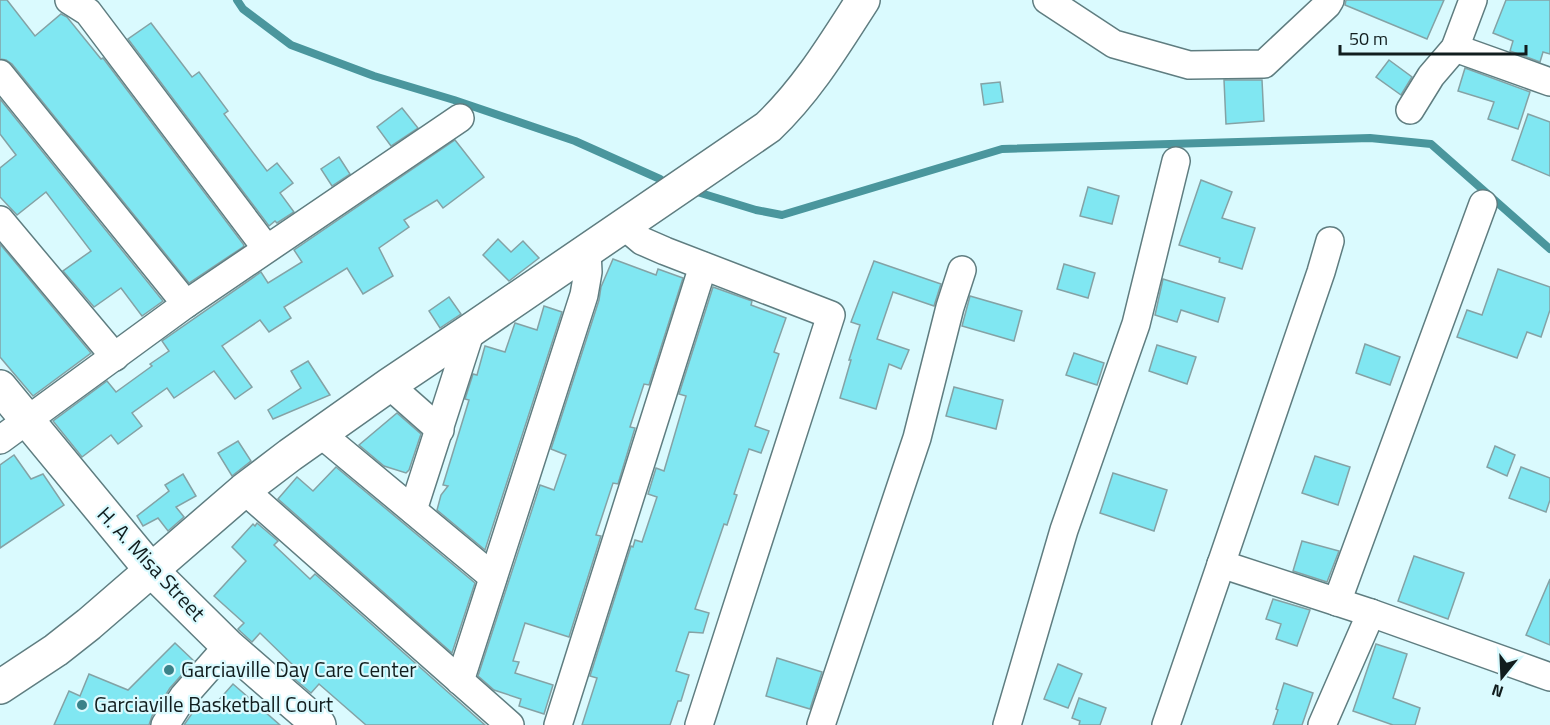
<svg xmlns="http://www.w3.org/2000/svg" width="1550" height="725" font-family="'Titillium Web',sans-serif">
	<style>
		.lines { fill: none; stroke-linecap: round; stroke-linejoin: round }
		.stream { stroke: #4a969d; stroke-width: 8 }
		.building { fill: #80e7f2; stroke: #84a2a5; stroke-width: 1.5 }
		.minor-casing { stroke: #5f7d80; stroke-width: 30 }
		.tertiary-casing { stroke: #5f7d80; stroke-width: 36 }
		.minor { stroke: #fff; stroke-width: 27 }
		.tertiary { stroke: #fff; stroke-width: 33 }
		.poi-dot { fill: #3a8289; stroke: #dafafe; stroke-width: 2 }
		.labels { text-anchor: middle; stroke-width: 4.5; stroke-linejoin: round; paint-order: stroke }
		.street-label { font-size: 21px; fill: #111d1e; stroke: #dafafe }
		.poi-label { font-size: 21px; fill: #111d1e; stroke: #dafafe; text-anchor: start }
	</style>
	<rect width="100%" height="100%" fill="#dafafe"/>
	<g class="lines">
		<!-- stream -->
		<g class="stream">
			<polyline points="237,0 243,9 291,45 374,76 454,100 575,141 660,179"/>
			<polyline points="694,191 756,210 782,215 1002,149 1370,138 1431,144 1550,249"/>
		</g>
	</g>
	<!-- building -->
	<g class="building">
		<polygon points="0,0 7,0 35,36 61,14 67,17 101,59 103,58 244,245 243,247 189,283 12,64 6,60 0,59"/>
		<polygon points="1346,0 1444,0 1427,39 1345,5"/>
		<polygon points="1506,0 1550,0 1550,54 1543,52 1540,62 1510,51 1513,41 1493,33"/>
		<polygon points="151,23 192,77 199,72 228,111 224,114 267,171 277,163 293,183 280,193 294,212 277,223 275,221 269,226 128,39"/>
		<polygon points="1389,60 1412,77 1401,95 1376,77"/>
		<polygon points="1465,68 1530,92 1518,129 1488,119 1494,102 1458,91"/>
		<polygon points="1224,80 1262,80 1264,121 1226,124"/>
		<polygon points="1000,82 1003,102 984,105 981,84"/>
		<polygon points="0,99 163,301 142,316 121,288 94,307 63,271 91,251 46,192 17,215 0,197 0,168 16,155 0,134"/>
		<polygon points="402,108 418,128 391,146 377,127"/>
		<polygon points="1528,114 1550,122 1550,176 1512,160"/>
		<polygon points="455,140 484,177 443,208 437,200 404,220 409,227 379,248 393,276 363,294 347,268 284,307 291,318 269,332 260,320 222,346 252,387 235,399 214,371 174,398 167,388 132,413 142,426 118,444 111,435 82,457 53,421 107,381 116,392 152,366 150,364 169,351 162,341 261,272 268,283 302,262 294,250"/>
		<polygon points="339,157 350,174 332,186 321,169"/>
		<polygon points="1201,180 1232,192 1222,218 1255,228 1242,269 1219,262 1220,258 1179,245"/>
		<polygon points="1088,187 1119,196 1112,224 1080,216"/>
		<polygon points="498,239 511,252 523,241 539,258 509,281 483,255"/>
		<polygon points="0,244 91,353 33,396 0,357"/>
		<polygon points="613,259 656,275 658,269 683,278 649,385 644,384 630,427 635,428 618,484 613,483 596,535 601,536 569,637 525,623 513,661 519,662 515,673 553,685 544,714 519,706 521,699 494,690 478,676 540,485 554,490 566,455 551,449 599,300 601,287"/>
		<polygon points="874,261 941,284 934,306 893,292 877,339 909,350 901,369 889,364 876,409 840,398 851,360 849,360 860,325 851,322"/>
		<polygon points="1064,264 1095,273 1088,298 1057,289"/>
		<polygon points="1498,269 1550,287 1550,310 1541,337 1527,332 1517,358 1457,337 1467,310 1482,315"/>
		<polygon points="1163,279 1225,298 1218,322 1181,310 1177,322 1155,315"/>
		<polygon points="713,287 752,301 751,305 786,318 774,352 779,354 755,426 769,431 761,453 749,449 734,494 737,495 727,525 724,524 695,609 709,613 703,633 689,632 676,671 689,675 681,701 678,701 670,725 582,725 597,678 590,676 631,546 633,547 635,540 642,542 657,497 648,494 656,468 664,471 686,396 679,394"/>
		<polygon points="970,296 1022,311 1014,341 962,326"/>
		<polygon points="449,297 461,314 440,328 429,311"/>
		<polygon points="544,306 562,312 485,550 437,510 441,495 448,486 443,485 469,400 465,399 473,374 477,375 485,346 505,352 515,323 537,330"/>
		<polygon points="1365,344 1400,357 1390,385 1356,373"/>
		<polygon points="1157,345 1196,357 1187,384 1149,371"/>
		<polygon points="1074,353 1104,363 1097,385 1066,375"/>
		<polygon points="308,361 330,395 273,419 268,410 301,388 291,371"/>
		<polygon points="954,387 1003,400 996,429 946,416"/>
		<polygon points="397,413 421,434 409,470 406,473 384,466 359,445"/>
		<polygon points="238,441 251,461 232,476 218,453"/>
		<polygon points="1495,446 1515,455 1507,476 1487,467"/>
		<polygon points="14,455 31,479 43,474 64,505 0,548 0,465"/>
		<polygon points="1315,456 1350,467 1338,505 1302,493"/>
		<polygon points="336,467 475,583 452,653 278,499 297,477 313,491"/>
		<polygon points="1521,467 1550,478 1550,500 1546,512 1509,498"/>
		<polygon points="1113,473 1167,490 1154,531 1100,513"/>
		<polygon points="183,474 196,496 176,507 184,517 168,531 158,518 143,526 137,516 169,491 165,485"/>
		<polygon points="257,523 278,541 274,545 310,579 315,574 485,725 366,725 319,684 311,693 291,676 297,669 260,633 252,642 241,632 238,629 244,623 214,596 246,561 232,547 253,524 255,526"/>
		<polygon points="1302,541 1339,551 1327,582 1293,571"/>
		<polygon points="1414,556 1464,573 1448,619 1398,601"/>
		<polygon points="1550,579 1550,645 1526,635"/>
		<polygon points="1273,599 1310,610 1297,646 1276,639 1281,624 1266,619"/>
		<polygon points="175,643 194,661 170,688 152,716 149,725 54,725 69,691 80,696 89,674 128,690"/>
		<polygon points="1376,644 1407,654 1393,698 1420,708 1415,725 1393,725 1353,711"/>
		<polygon points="777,658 822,672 810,709 766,696"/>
		<polygon points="1058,664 1082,674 1068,708 1044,699"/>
		<polygon points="1284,683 1313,693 1302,725 1273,725 1278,710 1276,709"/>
		<polygon points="233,684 280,725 184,725 200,702 209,711"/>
		<polygon points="1079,698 1106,708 1100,725 1079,725 1080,721 1072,718"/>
	</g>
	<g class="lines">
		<defs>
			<g id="minor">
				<polyline points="69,0 88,12 266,248"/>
				<polyline points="1047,0 1114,44 1189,65 1264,64 1327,5 1330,0"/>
				<polyline points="1455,48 1550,82"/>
				<polyline points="0,74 186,304"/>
				<polyline points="1410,110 1431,76 1455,48 1473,0"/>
				<polyline points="0,220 115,357"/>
				<polyline points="623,225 642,241 665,251 831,315 699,725"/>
				<polyline points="389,385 440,430"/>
				<polyline points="321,434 493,577"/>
				<polyline points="0,440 186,304 460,118"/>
				<polyline points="244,490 510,725"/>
				<polyline points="413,510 471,330"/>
				<polyline points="1221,564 1371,613 1550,677"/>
				<polyline points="1337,602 1483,204"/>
				<polyline points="460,681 584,295 588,272 587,251"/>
				<polyline points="165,725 183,697 228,646"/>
				<polyline points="558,725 703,266"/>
				<polyline points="821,725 917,438 950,307 962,270"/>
				<polyline points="1007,725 1064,530 1136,324 1176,161"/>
				<polyline points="1166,725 1321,272 1330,241"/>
				<polyline points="1322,725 1371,613"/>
			</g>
			<g id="tertiary">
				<polyline points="0,387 151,570 228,646 319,725"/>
				<path d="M0,687L56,650L89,624L244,490L290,455L389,385L471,330L768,127C807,90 834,45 863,0"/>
			</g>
		</defs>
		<!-- minor casing -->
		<use href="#minor" class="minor-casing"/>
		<!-- tertiary casing -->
		<use href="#tertiary" class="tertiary-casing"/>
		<!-- minor -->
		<use href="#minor" class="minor"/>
		<!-- tertiary -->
		<use href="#tertiary" class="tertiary"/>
	</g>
	<!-- markers -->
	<g class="poi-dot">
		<circle cx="169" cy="670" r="6"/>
		<circle cx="82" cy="705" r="6"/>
	</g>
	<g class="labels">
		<!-- street labels -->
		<g class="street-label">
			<text transform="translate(151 564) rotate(47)" y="7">H. A. Misa Street</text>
		</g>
		<!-- poi labels -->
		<g class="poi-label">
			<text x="181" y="677">Garciaville Day Care Center</text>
			<text x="94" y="712">Garciaville Basketball Court</text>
		</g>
	</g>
	<!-- north arrow -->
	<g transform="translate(1502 677) rotate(198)" stroke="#dafafe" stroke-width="4.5" paint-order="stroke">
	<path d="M0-4.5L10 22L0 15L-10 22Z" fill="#111d1e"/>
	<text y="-9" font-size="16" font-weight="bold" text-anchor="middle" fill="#111d1e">N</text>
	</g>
	<!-- scale -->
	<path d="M1340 45v9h186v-9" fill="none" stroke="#111d1e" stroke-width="3"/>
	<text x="1349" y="45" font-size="18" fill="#111d1e" stroke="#dafafe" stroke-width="4.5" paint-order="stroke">50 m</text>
</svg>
